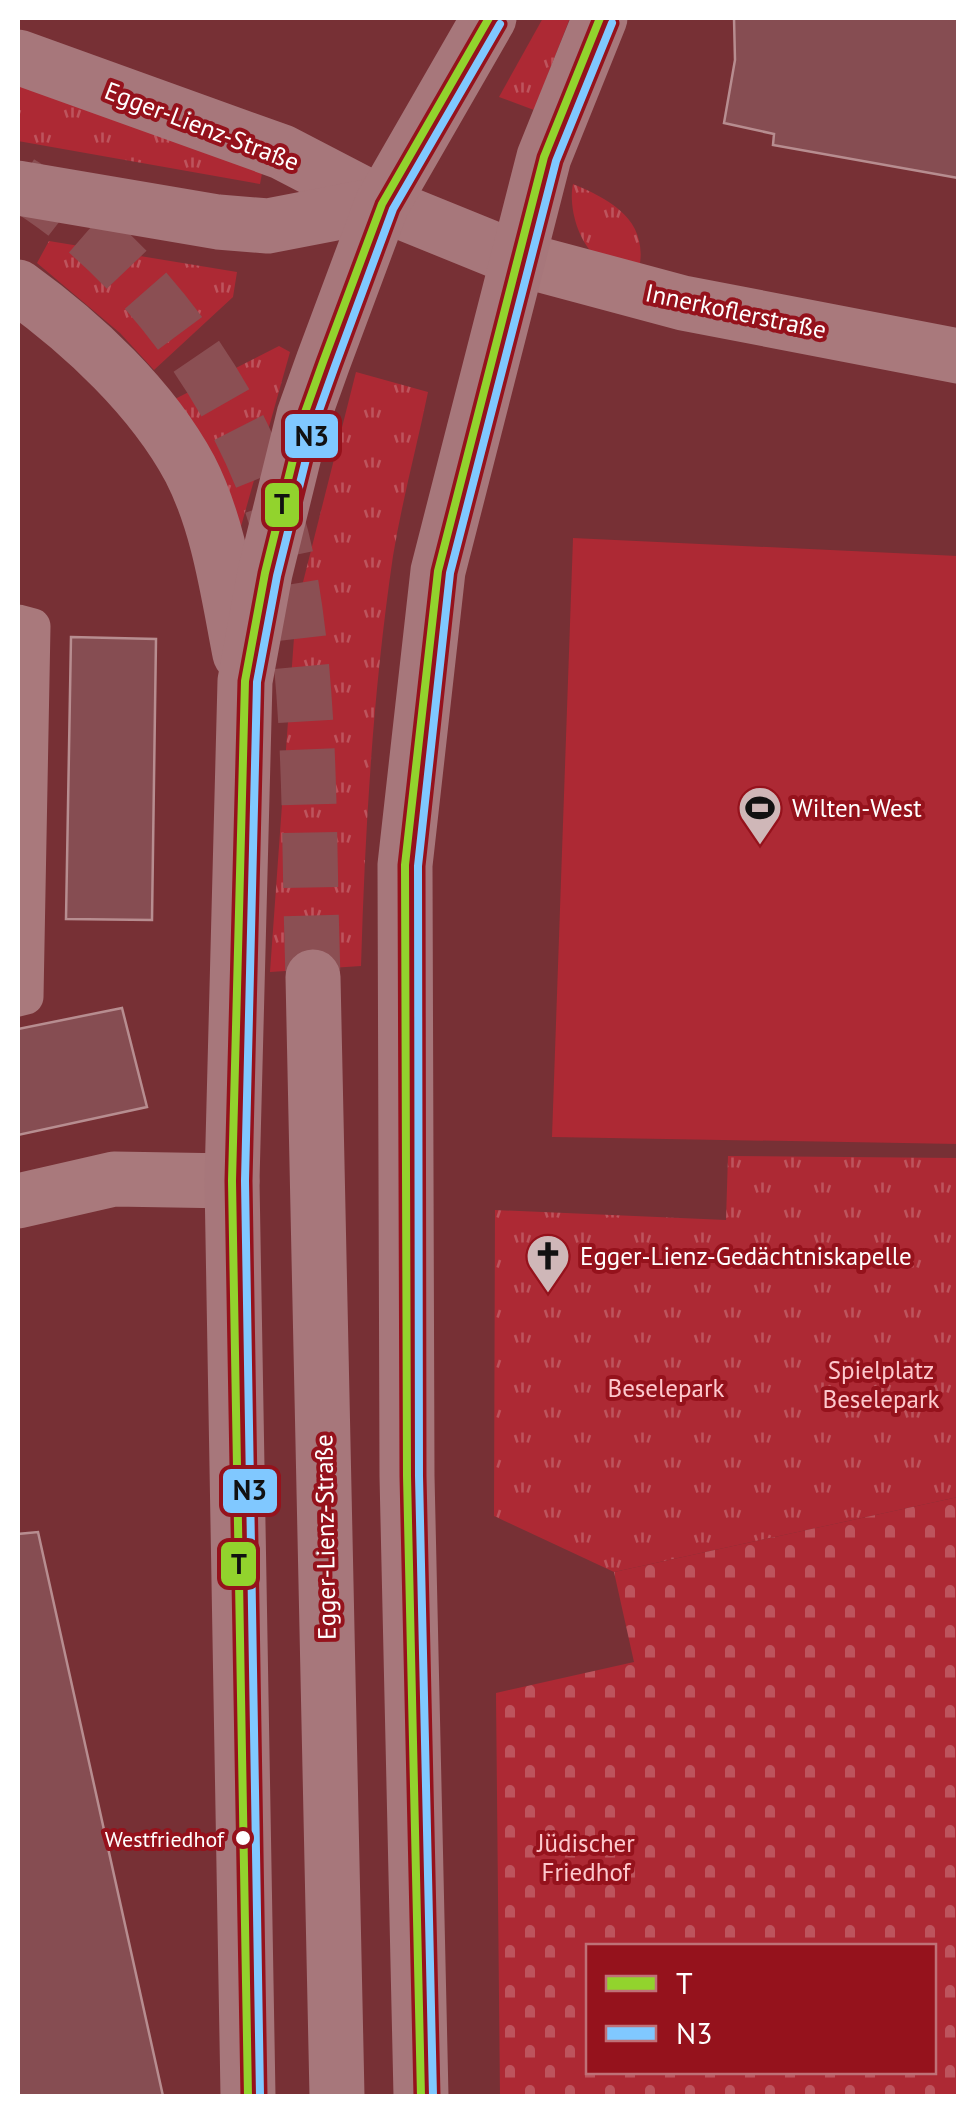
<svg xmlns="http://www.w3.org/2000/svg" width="976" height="2114" font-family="'PT Sans',sans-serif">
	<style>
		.grass { fill: url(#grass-tufts) }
		.cemetery { fill: url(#cemetery-stones); fill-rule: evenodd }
		.pitch { fill: #ad2934 }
		.building { fill: #864d52; stroke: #b78d90; stroke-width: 2.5 }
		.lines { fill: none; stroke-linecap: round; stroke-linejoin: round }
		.primary-tunnel { stroke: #8b4f53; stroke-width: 55; stroke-dasharray: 55 28; stroke-linecap: butt }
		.lane { stroke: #a9797c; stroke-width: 35 }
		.street { stroke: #a9797c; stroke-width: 55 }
		.primary { stroke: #a7777b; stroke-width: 55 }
		.bus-1-casing { stroke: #95121c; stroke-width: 15 }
		.bus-2-casing { stroke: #95121c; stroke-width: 15 }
		.bus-1 { stroke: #92d32d; stroke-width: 8 }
		.bus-2 { stroke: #80c8ff; stroke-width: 8 }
		.bus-dot { fill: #fff; stroke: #95121c; stroke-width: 4 }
		.labels { text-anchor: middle; stroke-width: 8; stroke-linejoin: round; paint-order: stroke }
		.bus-label { font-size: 22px; fill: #fff; stroke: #95121c; text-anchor: end }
		.street-label { font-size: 25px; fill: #fff; stroke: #95121c }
		.poi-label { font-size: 25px; fill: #fff; stroke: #95121c; text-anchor: start }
		.park-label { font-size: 25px; fill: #fdc8cd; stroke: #95121c }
		.line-badge { stroke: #95121c; stroke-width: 4 }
		.pale-badge-label { font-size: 28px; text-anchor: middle; font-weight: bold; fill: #111 }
	</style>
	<defs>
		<pattern id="grass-tufts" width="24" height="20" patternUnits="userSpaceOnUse" patternTransform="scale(2.5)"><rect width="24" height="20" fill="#ad2934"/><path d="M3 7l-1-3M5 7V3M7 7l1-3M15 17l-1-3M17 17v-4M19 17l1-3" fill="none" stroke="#bd545d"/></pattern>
		<pattern id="cemetery-stones" width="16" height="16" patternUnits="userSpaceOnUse" patternTransform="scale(2.5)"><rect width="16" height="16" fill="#ad2934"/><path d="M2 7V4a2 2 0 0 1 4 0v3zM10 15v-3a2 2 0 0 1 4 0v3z" fill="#bd545d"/></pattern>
	</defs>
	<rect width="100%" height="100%" fill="#773035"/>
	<!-- grass -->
	<g class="grass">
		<polygon points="543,18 570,18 534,110 499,97"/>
		<polygon points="18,81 263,168 260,184 18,141"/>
		<path d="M573,184C612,200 649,221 639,269C627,266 610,265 600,259C579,246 568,207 573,184Z"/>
		<polygon points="49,241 237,272 233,297 154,370 120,333 37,263"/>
		<polygon points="279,346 290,352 240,530 175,399"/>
		<path d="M356,372L428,392C417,446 402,501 393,556C373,692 365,828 361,966L270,972L296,610Z"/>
		<polygon points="728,1156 958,1158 958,1497 614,1572 494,1516 495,1210 726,1220"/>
	</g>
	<!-- cemetery -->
	<path class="cemetery" d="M958,1497V2096H500L496,1693L634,1662L614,1572ZM588,1946H934V2072H588Z"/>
	<!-- pitch -->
	<polygon class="pitch" points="573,538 958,556 958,1144 552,1137"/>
	<!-- building -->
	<g class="building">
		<polygon points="734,18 958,18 958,178 773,145 774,134 724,123 735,60"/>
		<polygon points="71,637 156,639 152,920 66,919"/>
		<polygon points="122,1008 147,1107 18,1135 18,1029"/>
		<polygon points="38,1532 163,2096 18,2096 18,1534"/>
	</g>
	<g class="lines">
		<!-- primary-tunnel -->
		<path class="primary-tunnel" d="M20,183C145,257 262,423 288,567C313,700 308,842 313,977"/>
		<!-- lane -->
		<polyline class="lane" points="18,622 33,626 26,997 18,999"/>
		<!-- street -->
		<g class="street">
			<polyline points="515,258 683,303 958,356"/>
			<polyline points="18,1201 114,1179 232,1181"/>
		</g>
		<!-- primary -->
		<g class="primary">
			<polyline points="18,57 282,152 382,204 515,258"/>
			<polyline points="18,188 218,222 268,226 382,204"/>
			<path d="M18,287C83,334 152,398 190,469C219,525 228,593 240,654"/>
			<polyline points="313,977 337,2096"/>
			<polyline points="248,2096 232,1181 245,681 265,573 304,415 323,362 382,204 489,18"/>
			<polyline points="421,2096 407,1476 405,865 438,571 544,157 600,18"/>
		</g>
		<defs>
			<g id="bus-1">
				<polyline points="248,2096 232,1181 245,681 265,573 304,415 323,362 382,204 489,18"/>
				<polyline points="421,2096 407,1476 405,865 438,571 544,157 600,18"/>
			</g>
			<g id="bus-2">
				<polyline points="260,2096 245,1181 257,682 277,576 316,419 335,366 393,209 500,24"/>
				<polyline points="433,2096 419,1476 418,866 450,573 556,161 612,23"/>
			</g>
		</defs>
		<!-- bus-1 casing -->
		<use href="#bus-1" class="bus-1-casing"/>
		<!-- bus-2 casing -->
		<use href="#bus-2" class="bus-2-casing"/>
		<!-- bus-1 -->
		<use href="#bus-1" class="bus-1"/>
		<!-- bus-2 -->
		<use href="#bus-2" class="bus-2"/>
	</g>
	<!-- icons -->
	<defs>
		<symbol id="stadium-pin" viewBox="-11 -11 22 30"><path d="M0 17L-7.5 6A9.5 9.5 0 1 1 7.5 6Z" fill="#cfb7b8" stroke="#95121c"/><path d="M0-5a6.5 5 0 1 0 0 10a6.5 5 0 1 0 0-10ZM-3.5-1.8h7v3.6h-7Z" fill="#111"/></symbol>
		<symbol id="church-pin" viewBox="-11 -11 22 30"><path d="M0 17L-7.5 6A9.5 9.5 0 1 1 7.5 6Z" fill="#cfb7b8" stroke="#95121c"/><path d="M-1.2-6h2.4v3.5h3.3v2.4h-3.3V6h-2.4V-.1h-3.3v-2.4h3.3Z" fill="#111"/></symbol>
	</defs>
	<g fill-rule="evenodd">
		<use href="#stadium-pin" x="735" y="783" width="50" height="68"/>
		<use href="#church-pin" x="523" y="1231" width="50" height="68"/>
	</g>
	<!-- markers -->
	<circle class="bus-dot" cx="243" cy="1838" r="9"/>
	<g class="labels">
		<!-- bus labels -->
		<g class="bus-label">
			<text x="224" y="1847">Westfriedhof</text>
		</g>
		<!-- street labels -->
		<g class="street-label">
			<text transform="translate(202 126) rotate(21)" y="9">Egger-Lienz-Straße</text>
			<text transform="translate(736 311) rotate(12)" y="9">Innerkoflerstraße</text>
			<text transform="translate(325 1537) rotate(-91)" y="9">Egger-Lienz-Straße</text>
		</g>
		<!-- poi labels -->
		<g class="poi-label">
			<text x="792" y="817">Wilten-West</text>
			<text x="580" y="1265">Egger-Lienz-Gedächtniskapelle</text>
		</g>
		<!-- park labels -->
		<g class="park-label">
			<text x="881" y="1379">Spielplatz<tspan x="881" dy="29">Beselepark</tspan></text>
			<text x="666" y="1397">Beselepark</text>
			<text x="586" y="1852">Jüdischer<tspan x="586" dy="29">Friedhof</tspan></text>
		</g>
	</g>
	<g class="line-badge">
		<rect x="283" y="412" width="57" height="48" rx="10" fill="#80c8ff"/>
		<rect x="263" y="481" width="38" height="48" rx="10" fill="#92d32d"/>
		<rect x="221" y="1467" width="58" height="48" rx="10" fill="#80c8ff"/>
		<rect x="219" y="1540" width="39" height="48" rx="10" fill="#92d32d"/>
	</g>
	<g class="pale-badge-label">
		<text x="312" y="446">N3</text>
		<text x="282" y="514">T</text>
		<text x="250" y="1500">N3</text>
		<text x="239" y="1574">T</text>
	</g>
	<!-- border -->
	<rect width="976" height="2114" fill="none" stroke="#ffffff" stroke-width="40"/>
	<!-- legend -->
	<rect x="586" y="1944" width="350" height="130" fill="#95121c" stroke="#bf7177" stroke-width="2.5"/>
	<rect x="606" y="1976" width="50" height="15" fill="#92d32d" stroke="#bf7177" stroke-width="2.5"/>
	<text x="676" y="1994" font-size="30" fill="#ffffff">T</text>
	<rect x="606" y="2026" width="50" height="15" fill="#80c8ff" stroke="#bf7177" stroke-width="2.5"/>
	<text x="676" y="2044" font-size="30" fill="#ffffff">N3</text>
</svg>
